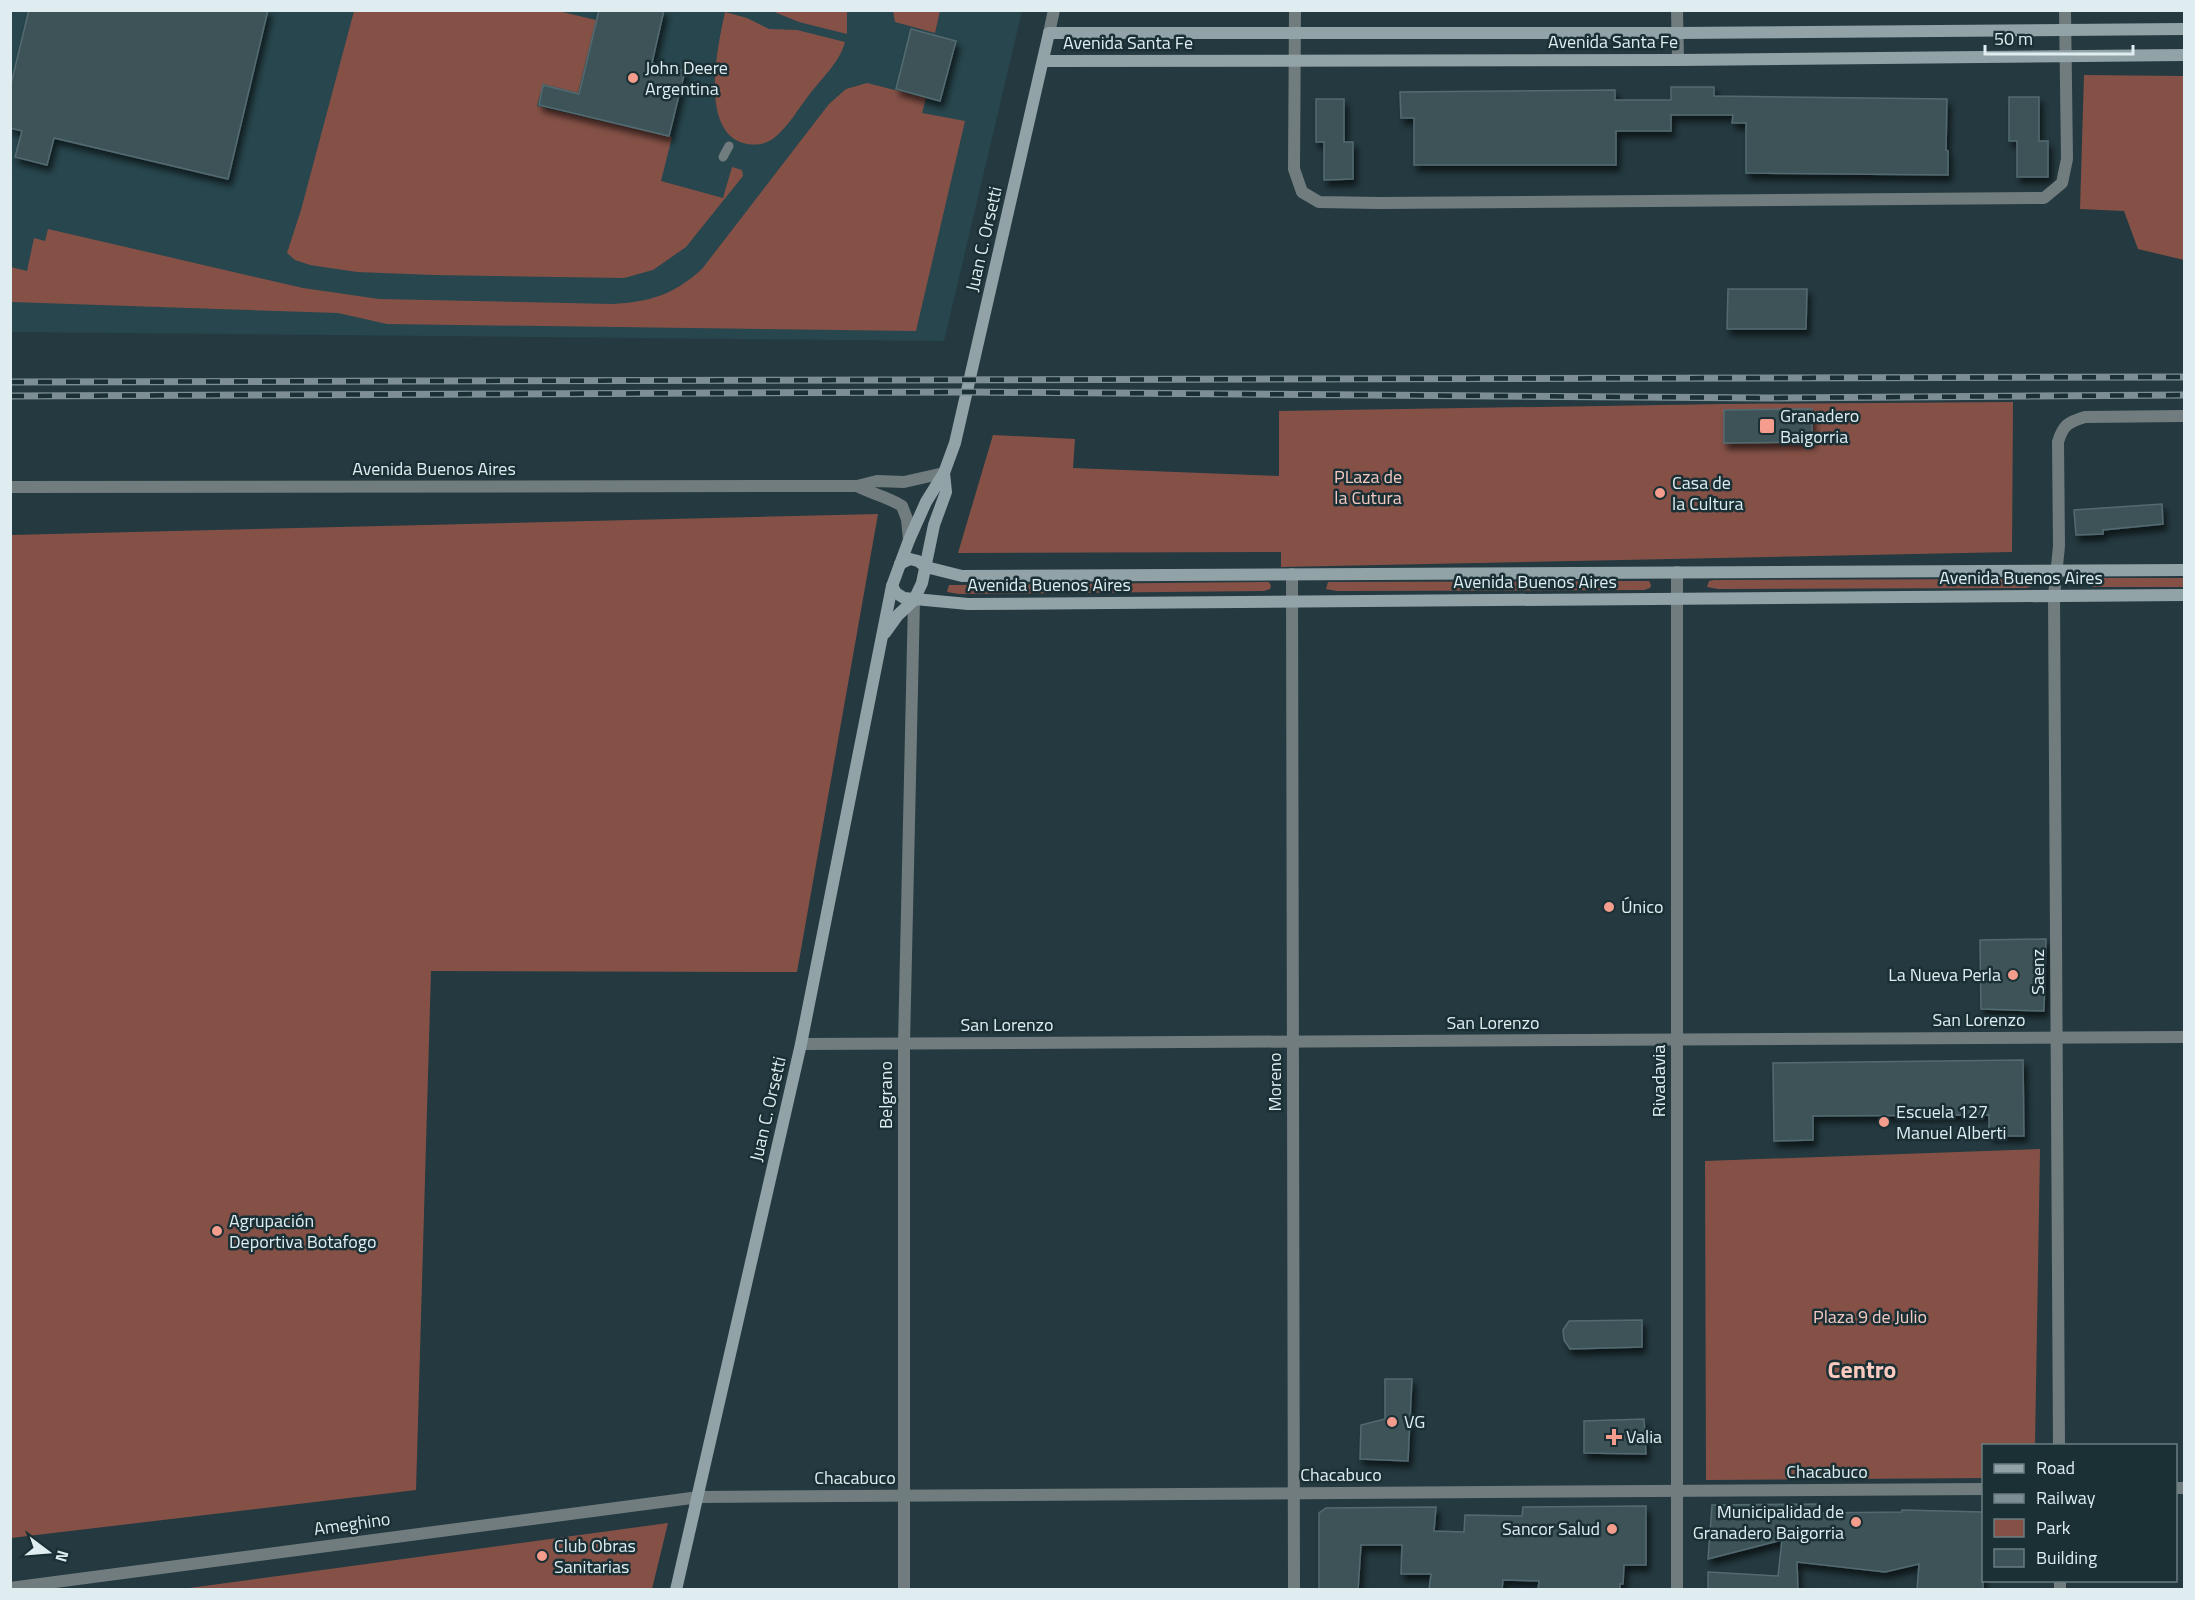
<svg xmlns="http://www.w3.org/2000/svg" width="2195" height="1600" font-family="'Titillium Web',sans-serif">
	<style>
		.built { fill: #27464d }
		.green { fill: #855147 }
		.building { fill: #3c5359; stroke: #536b71; stroke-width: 1.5; filter: url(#shadow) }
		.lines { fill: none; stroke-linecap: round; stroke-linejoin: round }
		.service { stroke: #717c7f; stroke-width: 9 }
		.minor { stroke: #717c7f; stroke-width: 12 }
		.tertiary { stroke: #717c7f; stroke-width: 12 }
		.secondary { stroke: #92a3a7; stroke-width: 12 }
		.rail-casing { stroke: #7d8f94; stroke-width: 7 }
		.rail { stroke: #1a3035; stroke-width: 4.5; stroke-dasharray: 14; stroke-linecap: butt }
		.poi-dot { fill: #f49d8d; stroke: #1a3035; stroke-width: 2 }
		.labels { text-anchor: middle; stroke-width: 5; stroke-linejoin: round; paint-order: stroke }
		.street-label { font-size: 18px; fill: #dfedf0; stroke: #1a3035 }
		.poi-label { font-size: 18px; fill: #dfedf0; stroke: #1a3035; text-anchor: start }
		.park-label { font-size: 18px; fill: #f3c8c0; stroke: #1a3035 }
		.district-label { font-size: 24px; font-weight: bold; fill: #fdcabf; stroke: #1a3035 }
	</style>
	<defs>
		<filter id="shadow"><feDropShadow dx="3.5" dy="6" stdDeviation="3" flood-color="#0009"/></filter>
	</defs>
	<rect width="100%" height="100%" fill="#243a40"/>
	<!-- built -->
	<polygon class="built" points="11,11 1022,11 944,341 11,332"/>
	<!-- green -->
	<g class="green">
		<polygon points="554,10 596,20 578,93 543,84 537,106 672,137 661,181 723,198 732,167 742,170 743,176 686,247 653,270 624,278 434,275 357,272 310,265 295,260 287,253 301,210 354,11"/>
		<polygon points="772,11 847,11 847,34 799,22"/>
		<polygon points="893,11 940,11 935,33 895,22"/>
		<path d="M725,12L747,18L769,29L797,30L845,42C840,62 821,79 809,95C798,109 788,127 774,138C765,145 754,146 743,143C699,129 718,45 725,12Z"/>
		<polygon points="2084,75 2184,76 2184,260 2138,249 2124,211 2080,209"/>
		<path d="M867,83L926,98L922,113L965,121L916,331L387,324L338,313L11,302V267L27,271L34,238L45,241L48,229L303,288L379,299L612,304C650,302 673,295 702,269L829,104L846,89Z"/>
		<polygon points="2013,402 2012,552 1281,567 1281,552 958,553 993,435 1075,439 1073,468 1279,476 1279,411 1725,404"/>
		<polygon points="878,514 797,972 431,971 416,1490 11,1538 11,535"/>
		<polygon points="2093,578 2184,578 2184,587 2093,587 2091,585"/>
		<polygon points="2023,579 2030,580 2032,583 2031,587 2025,588 1718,589 1707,587 1709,581 1714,580"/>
		<polygon points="1642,581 1649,581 1651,585 1650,588 1644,590 1337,591 1326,589 1328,582 1334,582"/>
		<polygon points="1261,582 1269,582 1271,586 1270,589 1264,591 959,594 947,592 949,585 955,585"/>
		<polygon points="2040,1149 2035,1445 1984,1446 1983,1478 1706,1480 1705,1161"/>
		<polygon points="668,1523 652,1589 182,1589"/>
	</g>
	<!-- building -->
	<g class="building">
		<polygon points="29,10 268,10 228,179 54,138 47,165 15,157 22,131 10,128 10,88"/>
		<polygon points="599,10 664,10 652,63 685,71 669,136 539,105 543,85 579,94"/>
		<polygon points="911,29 956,41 940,101 896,89"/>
		<polygon points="1671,87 1714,87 1714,96 1947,99 1946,150 1948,151 1948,175 1746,173 1746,123 1732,123 1733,115 1671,115 1671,131 1616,131 1616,165 1414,165 1414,118 1401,118 1400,92 1615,90 1615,100 1671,100"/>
		<polygon points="2009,97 2039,97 2039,141 2048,141 2048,177 2017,177 2017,141 2009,141"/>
		<polygon points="1316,99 1344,99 1344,142 1353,142 1353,179 1324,180 1324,142 1316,142"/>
		<polygon points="1728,289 1807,289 1806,329 1727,329"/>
		<polygon points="1812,409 1812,442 1724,443 1724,410"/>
		<polygon points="2162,504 2163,524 2103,530 2103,534 2076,535 2074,510"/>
		<polygon points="2046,939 2044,1011 1981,1009 1980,940"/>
		<polygon points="2023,1060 2024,1136 1989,1136 1989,1115 1813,1116 1813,1140 1774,1141 1773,1063"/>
		<polygon points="1642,1320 1642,1347 1570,1349 1564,1340 1563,1330 1569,1321"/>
		<polygon points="1385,1379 1412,1379 1408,1461 1360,1459 1361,1425 1385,1419"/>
		<polygon points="1644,1419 1646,1454 1584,1453 1584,1421"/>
		<polygon points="1818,1504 1816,1513 1902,1512 1902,1510 1983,1512 1983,1590 1917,1590 1919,1564 1885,1572 1797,1562 1798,1590 1708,1590 1708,1572 1778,1576 1782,1540 1708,1559 1712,1505"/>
		<polygon points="1646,1506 1646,1565 1624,1565 1623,1584 1620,1584 1620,1590 1538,1590 1539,1581 1503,1580 1502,1590 1429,1590 1431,1574 1401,1574 1402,1545 1361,1545 1358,1590 1319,1590 1319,1513 1326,1508 1436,1507 1434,1531 1464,1532 1465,1515 1522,1516 1523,1507"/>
	</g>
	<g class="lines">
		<!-- service -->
		<polyline class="service" points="723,157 729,146"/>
		<!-- minor -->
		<g class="minor">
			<polyline points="1295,10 1294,169 1302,192 1319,202 1379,203 2044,198 2062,183 2067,159 2065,10"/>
			<polyline points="1677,10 1678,60"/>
			<path d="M857,486C872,494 888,497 902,506L907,519L909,540"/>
			<polyline points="10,487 857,486 877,481 904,482 944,473"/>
			<polyline points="1677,572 1677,1590"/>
			<polyline points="1292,574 1294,1590"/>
			<polyline points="801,1044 2184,1037"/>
			<path d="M2059,1446L2054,596L2059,546L2058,442C2063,425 2068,422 2085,417L2184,416"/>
			<polyline points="2176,1488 2184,1488"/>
			<polyline points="2060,1580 2060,1590"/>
			<polyline points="10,1588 699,1497 1984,1489"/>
			<polyline points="904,1590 904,1044 914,600"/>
		</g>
		<!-- tertiary -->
		<polyline class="tertiary" points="1049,33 1054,10"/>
		<!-- secondary -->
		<g class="secondary">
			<polyline points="1043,61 1678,60 2184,55"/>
			<polyline points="900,564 910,559 918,561 926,567 962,576 2184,570"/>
			<polyline points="892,586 896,593 904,598 968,604 2184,595"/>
			<polyline points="885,633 898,615 914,600 922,583 934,525 946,492 944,473"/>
			<polyline points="676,1590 801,1044 892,586 909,540 926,502 944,473 955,443 1049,33 1677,33 2184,29"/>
		</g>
		<defs>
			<g id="rail">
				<polyline points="10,382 2184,377"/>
				<polyline points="10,396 967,392 1768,398 2184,395"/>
			</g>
		</defs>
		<!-- rail casing -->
		<use href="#rail" class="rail-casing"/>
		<!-- rail -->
		<use href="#rail" class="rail"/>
	</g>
	<!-- markers -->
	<g class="poi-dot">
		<circle cx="633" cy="78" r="6"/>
		<rect x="1759" y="418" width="16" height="16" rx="3"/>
		<circle cx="1660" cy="493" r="6"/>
		<circle cx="1609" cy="907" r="6"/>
		<circle cx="2013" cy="975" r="6"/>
		<circle cx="1884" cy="1122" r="6"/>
		<circle cx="217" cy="1231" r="6"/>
		<circle cx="1392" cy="1422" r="6"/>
		<path d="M1611 1428h6v6h6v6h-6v6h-6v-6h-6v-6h6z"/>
		<circle cx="1856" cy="1522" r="6"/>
		<circle cx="1612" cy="1529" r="6"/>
		<circle cx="542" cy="1556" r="6"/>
	</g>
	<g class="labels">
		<!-- street labels -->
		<g class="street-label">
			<text x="1613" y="48">Avenida Santa Fe</text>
			<text x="1128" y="49">Avenida Santa Fe</text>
			<text transform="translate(984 239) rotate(-77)" y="6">Juan C. Orsetti</text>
			<text x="434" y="475">Avenida Buenos Aires</text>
			<text x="2021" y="584">Avenida Buenos Aires</text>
			<text x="1535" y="588">Avenida Buenos Aires</text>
			<text x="1049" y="591">Avenida Buenos Aires</text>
			<text transform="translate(2038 972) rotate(-90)" y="6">Saenz</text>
			<text x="1979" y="1026">San Lorenzo</text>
			<text x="1493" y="1029">San Lorenzo</text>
			<text x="1007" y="1031">San Lorenzo</text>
			<text transform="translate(1659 1081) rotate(-90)" y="6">Rivadavia</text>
			<text transform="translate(1275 1082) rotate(-90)" y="6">Moreno</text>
			<text transform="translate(886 1095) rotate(-90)" y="6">Belgrano</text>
			<text transform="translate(768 1109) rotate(-77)" y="6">Juan C. Orsetti</text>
			<text x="1827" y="1478">Chacabuco</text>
			<text x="1341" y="1481">Chacabuco</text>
			<text x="855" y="1484">Chacabuco</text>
			<text transform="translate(352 1524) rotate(-8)" y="6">Ameghino</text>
		</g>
		<!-- poi labels -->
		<g class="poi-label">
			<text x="645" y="74">John Deere<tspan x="645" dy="21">Argentina</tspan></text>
			<text x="1780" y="422">Granadero<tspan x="1780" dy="21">Baigorria</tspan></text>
			<text x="1672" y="489">Casa de<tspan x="1672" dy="21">la Cultura</tspan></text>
			<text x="1621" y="913">Único</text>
			<text x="2001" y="981" text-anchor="end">La Nueva Perla</text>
			<text x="1896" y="1118">Escuela 127<tspan x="1896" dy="21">Manuel Alberti</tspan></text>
			<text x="229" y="1227">Agrupación<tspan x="229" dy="21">Deportiva Botafogo</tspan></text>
			<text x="1404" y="1428">VG</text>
			<text x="1626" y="1443">Valia</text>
			<text x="1844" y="1518" text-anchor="end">Municipalidad de<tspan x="1844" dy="21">Granadero Baigorria</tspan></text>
			<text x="1600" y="1535" text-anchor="end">Sancor Salud</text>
			<text x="554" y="1552">Club Obras<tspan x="554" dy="21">Sanitarias</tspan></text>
		</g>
		<!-- park labels -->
		<g class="park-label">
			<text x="1368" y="483">PLaza de<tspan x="1368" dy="21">la Cutura</tspan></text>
			<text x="1870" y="1323">Plaza 9 de Julio</text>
		</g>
		<!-- district labels -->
		<g class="district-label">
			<text x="1862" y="1378">Centro</text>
		</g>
	</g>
	<!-- border -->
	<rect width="2195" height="1600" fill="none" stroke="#dfedf0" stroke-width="24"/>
	<!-- legend -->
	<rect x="1982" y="1444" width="195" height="138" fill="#1a3035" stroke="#697c80" stroke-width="1.5"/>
	<rect x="1994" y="1464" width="30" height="9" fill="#92a3a7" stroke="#697c80" stroke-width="1.5"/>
	<text x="2036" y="1474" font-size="18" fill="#dfedf0">Road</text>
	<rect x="1994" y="1494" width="30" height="9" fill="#7d8f94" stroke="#697c80" stroke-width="1.5"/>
	<text x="2036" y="1504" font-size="18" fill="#dfedf0">Railway</text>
	<rect x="1994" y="1519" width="30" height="18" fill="#855147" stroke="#697c80" stroke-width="1.5"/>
	<text x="2036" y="1534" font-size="18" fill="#dfedf0">Park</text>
	<rect x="1994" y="1549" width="30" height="18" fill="#3c5359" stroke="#697c80" stroke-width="1.5"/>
	<text x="2036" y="1564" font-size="18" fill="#dfedf0">Building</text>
	<!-- north arrow -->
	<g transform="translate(48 1552) rotate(106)" stroke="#1a3035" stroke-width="4.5" paint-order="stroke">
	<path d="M0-4.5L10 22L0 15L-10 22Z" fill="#dfedf0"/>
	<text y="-9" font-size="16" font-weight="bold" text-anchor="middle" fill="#dfedf0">N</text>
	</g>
	<!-- scale -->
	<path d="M1985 45v9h148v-9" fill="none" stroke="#dfedf0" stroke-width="3"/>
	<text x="1994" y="45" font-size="18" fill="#dfedf0" stroke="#1a3035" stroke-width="4.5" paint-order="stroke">50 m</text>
</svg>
